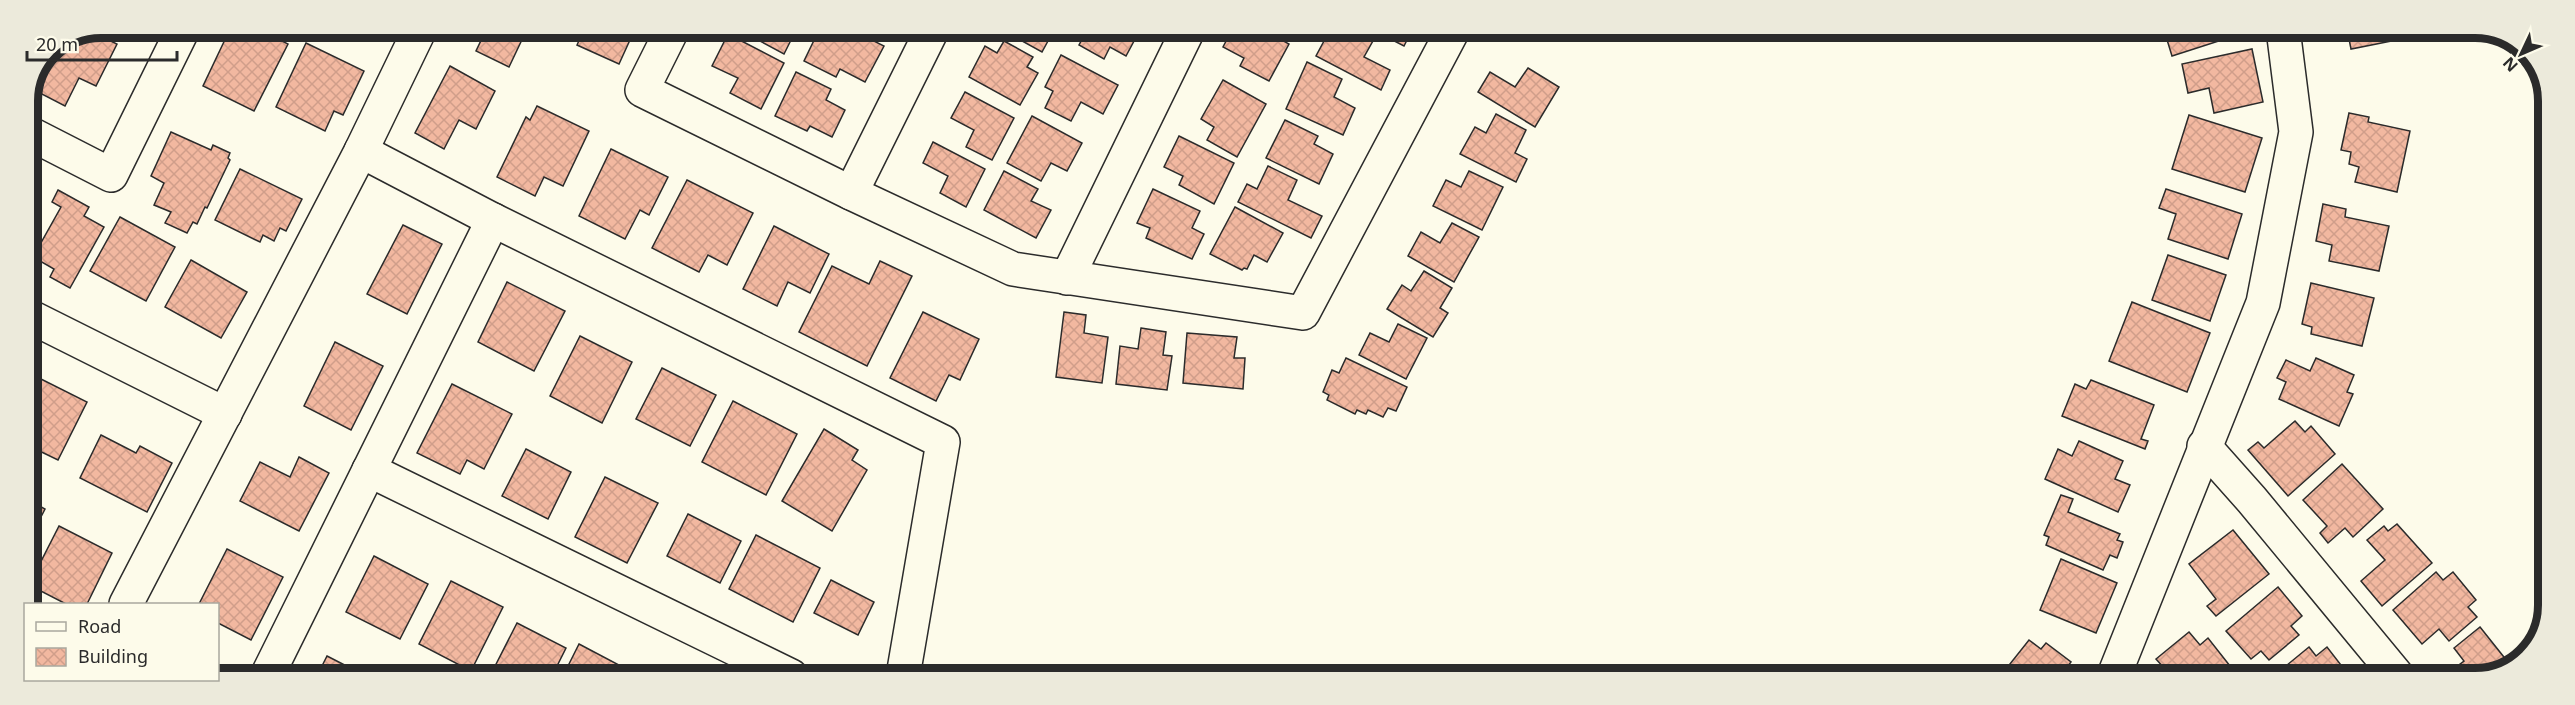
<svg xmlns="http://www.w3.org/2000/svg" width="2575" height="705" font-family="'Noto Sans',sans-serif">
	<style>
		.building { fill: url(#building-cross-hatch); stroke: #2b2b2b; stroke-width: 1.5 }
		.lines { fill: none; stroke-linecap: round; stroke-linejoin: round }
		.minor-casing { stroke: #2b2b2b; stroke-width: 36 }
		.minor { stroke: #fdfbea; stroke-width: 33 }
		.rim { fill: none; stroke: #2b2b2b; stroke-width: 8 }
	</style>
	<defs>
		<pattern id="building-cross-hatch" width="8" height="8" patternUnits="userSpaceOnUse" patternTransform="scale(1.5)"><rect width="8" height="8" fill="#f2b8a0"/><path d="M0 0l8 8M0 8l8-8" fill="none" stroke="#d09e8a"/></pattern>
	</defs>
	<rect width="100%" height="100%" fill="#fdfbea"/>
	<!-- building -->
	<g class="building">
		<polygon points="231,27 255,27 288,44 254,111 203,86"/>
		<polygon points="480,27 528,27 509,67 476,51 486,30"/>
		<polygon points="585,27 635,29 619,64 577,45"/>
		<polygon points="736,28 797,28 784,54"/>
		<polygon points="820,28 848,28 884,46 865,82 840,69 836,77 804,61"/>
		<polygon points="1017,28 1055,28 1042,52 1013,36"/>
		<polygon points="1075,28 1141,28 1126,56 1110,47 1104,59 1079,45 1085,34"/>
		<polygon points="1233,28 1260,28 1289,44 1269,81 1240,66 1244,58 1223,47"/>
		<polygon points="1283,28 1304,28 1300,37"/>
		<polygon points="1331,28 1354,28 1374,39 1364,57 1390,70 1381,90 1316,56"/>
		<polygon points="1369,28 1413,28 1404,46"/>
		<polygon points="2167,29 2253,29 2253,30 2172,56 2164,30"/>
		<polygon points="2347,29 2421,29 2422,35 2351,49"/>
		<polygon points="90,31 117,44 96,86 79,78 65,106 32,89 49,48"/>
		<polygon points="728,34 784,63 761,109 730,93 738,78 712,66"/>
		<polygon points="1004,41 1033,57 1027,67 1038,73 1020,105 969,77 985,46 997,53"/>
		<polygon points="306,43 364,71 343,115 334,111 325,131 276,107"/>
		<polygon points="2252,49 2263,102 2214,113 2209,88 2188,93 2182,64"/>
		<polygon points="1061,55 1118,85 1103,114 1081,102 1071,121 1045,108 1053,91 1045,87"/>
		<polygon points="1307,62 1342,79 1334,97 1355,108 1343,135 1286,109"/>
		<polygon points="450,66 495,91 476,129 459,120 444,149 415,133"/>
		<polygon points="1528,68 1559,87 1535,127 1478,92 1490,72 1515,87"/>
		<polygon points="796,72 831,89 826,100 845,110 832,137 810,126 807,131 775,116"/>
		<polygon points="1223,80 1266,104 1237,157 1207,140 1214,127 1201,119"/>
		<polygon points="965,92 1014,118 992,160 966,147 974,130 951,118"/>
		<polygon points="537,106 589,131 563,186 544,177 535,196 497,177 526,117 530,120"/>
		<polygon points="2349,113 2369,117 2368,122 2410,131 2397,192 2355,182 2359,167 2349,164 2351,152 2341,150"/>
		<polygon points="1496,114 1526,130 1515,153 1527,159 1516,182 1460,154 1475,127 1486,133"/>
		<polygon points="2189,115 2262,138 2245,192 2172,169"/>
		<polygon points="1032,116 1082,143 1067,171 1051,163 1041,181 1007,163"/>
		<polygon points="1285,120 1318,136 1314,144 1333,154 1319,184 1266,158"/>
		<polygon points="171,132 211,150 213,145 230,153 228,158 230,160 207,208 205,207 197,224 193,222 187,233 165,223 171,212 154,205 164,183 151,176"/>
		<polygon points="1179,136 1234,163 1214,204 1179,185 1183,176 1164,167"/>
		<polygon points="933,142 985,169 966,207 940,193 948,176 923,163"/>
		<polygon points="611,149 668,177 649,215 640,210 625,239 579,216"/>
		<polygon points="1268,166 1297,180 1288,200 1322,216 1311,238 1238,202 1247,184 1257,189"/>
		<polygon points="240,169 302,199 286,231 280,228 274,241 263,235 260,242 215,220"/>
		<polygon points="27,171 35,175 27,191"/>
		<polygon points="1004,171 1038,189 1031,201 1051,210 1036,238 984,210"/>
		<polygon points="1469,171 1503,187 1482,230 1433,206 1446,180 1461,187"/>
		<polygon points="687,180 753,213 727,265 708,255 699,272 652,248"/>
		<polygon points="1153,189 1200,211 1192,228 1204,234 1192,259 1146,238 1150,228 1137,223"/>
		<polygon points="2166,189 2242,214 2228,259 2168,239 2176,214 2159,208"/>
		<polygon points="58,190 89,207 84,216 104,227 70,288 50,277 54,269 33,257 61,207 52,202"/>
		<polygon points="2323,204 2346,209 2345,217 2389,226 2379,271 2329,261 2332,245 2316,241"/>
		<polygon points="1235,207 1283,233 1267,262 1254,255 1247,269 1244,268 1242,270 1210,254"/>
		<polygon points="120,217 175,247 146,301 90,271"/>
		<polygon points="1452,223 1479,237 1454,282 1408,256 1421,232 1440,243"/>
		<polygon points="403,225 442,244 407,314 367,294"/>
		<polygon points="774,226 829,254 810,293 788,282 777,306 743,289"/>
		<polygon points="2168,255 2226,275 2210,321 2152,300"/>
		<polygon points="191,260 247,292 221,338 165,307"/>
		<polygon points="880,261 912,276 867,366 799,332 832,266 869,284"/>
		<polygon points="1424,271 1452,288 1440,308 1448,313 1433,337 1387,309 1402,285 1411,291"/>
		<polygon points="507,282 565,311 534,371 478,342"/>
		<polygon points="2311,283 2374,298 2362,346 2311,334 2312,327 2302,324"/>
		<polygon points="2132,302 2210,333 2187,392 2109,361"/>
		<polygon points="923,312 979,339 960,380 949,375 936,401 890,378"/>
		<polygon points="1064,312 1086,315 1084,333 1108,337 1102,383 1056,377"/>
		<polygon points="1398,324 1427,338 1406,379 1359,355 1370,333 1389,342"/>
		<polygon points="1141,328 1166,332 1163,355 1172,356 1167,390 1116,384 1120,346 1138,349"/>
		<polygon points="1187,333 1237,337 1234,358 1245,358 1243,389 1183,383"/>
		<polygon points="580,336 632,362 602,423 550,396"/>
		<polygon points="335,342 383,366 351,430 304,406"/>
		<polygon points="1346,358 1407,387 1396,411 1388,408 1383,417 1368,410 1366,414 1357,410 1355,414 1327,400 1329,395 1323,392 1332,370 1339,373"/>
		<polygon points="2316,358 2354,375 2347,392 2353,394 2339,426 2279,399 2286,382 2277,378 2286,360 2310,371"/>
		<polygon points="662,368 716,395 690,446 636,419"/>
		<polygon points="27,372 87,402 58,460 27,445"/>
		<polygon points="2091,380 2154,405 2141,439 2148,441 2145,449 2062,416 2075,384 2086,389"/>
		<polygon points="452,384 512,414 484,469 467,460 460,474 417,453"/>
		<polygon points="733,401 797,434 766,495 702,462"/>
		<polygon points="2295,421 2305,432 2311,426 2335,454 2288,496 2248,450 2258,442 2264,448"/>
		<polygon points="824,429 858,450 852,460 867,470 832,531 782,501"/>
		<polygon points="101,435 136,453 140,446 172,463 147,512 80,478"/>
		<polygon points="2079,441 2123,461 2115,479 2130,485 2118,512 2045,479 2058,449 2072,456"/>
		<polygon points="526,449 571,472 548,519 502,496"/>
		<polygon points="299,457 329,473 299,531 240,501 260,462 290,477"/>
		<polygon points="2342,464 2383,509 2353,537 2345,528 2328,543 2320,533 2327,526 2303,500"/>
		<polygon points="605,477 658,503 627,563 575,537"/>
		<polygon points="2061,495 2073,499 2068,512 2120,534 2117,540 2123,542 2117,558 2110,555 2103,570 2046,545 2049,537 2044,535"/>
		<polygon points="27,499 45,509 27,544"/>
		<polygon points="688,514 741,541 720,583 667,556"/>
		<polygon points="2397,524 2432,563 2382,606 2361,581 2385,560 2367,540 2384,526 2388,531"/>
		<polygon points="59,526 112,553 87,604 66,604 29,585"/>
		<polygon points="2233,530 2269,574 2216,616 2207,606 2216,599 2189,564"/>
		<polygon points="756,535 820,568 793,622 729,589"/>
		<polygon points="227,549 283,577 251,640 218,623 218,604 199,604"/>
		<polygon points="374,556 428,584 400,639 346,612"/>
		<polygon points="2061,559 2117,583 2096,633 2040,610"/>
		<polygon points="2436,572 2443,580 2453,572 2476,600 2468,607 2477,617 2449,641 2439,629 2422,644 2393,610"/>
		<polygon points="831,580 874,602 858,635 814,613"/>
		<polygon points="451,581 503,607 471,671 419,644"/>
		<polygon points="2278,587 2302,616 2291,626 2299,635 2269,660 2261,651 2251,659 2226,631"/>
		<polygon points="517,623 566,648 552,676 490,676"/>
		<polygon points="2480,627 2511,666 2475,678 2450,678 2447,674 2464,661 2454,648"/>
		<polygon points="2189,632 2200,645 2208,638 2230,666 2216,678 2156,678 2165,669 2156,659"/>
		<polygon points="2029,640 2041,649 2046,643 2071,662 2059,678 1993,678 2001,666 2006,669"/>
		<polygon points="579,644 636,674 635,676 563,676"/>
		<polygon points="2309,647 2316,656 2327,647 2351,678 2286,678 2281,670"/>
		<polygon points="327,656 366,676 317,676"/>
		<polygon points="218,667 220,669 233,676 218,676"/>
	</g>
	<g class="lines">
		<defs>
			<g id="minor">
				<polyline points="673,28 642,90 851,193 1013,269 1303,313 1454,28"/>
				<polyline points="27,132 111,175 184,27"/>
				<polyline points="361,151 493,220 943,442 903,676"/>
				<polyline points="851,193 933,28"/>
				<polyline points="1067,278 1189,28"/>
				<polyline points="27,315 225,414"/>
				<polyline points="2204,446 2252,500 2399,678"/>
				<polyline points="369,470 791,676"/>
				<polyline points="126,604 361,151 421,27"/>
				<polyline points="267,676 493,220"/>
				<polyline points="2113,678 2263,303 2296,132 2283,29"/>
			</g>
		</defs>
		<!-- minor casing -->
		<use href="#minor" class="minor-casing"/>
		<!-- minor -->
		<use href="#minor" class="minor"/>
	</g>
	<!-- crop -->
	<path d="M0 0H2575V705H0ZM101 38H2475A63 63 0 0 1 2538 101V605A63 63 0 0 1 2475 668H101A63 63 0 0 1 38 605V101A63 63 0 0 1 101 38Z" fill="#eceadb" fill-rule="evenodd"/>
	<path class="rim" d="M101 38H2475A63 63 0 0 1 2538 101V605A63 63 0 0 1 2475 668H101A63 63 0 0 1 38 605V101A63 63 0 0 1 101 38Z"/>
	<!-- legend -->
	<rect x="24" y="603" width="195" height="78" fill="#fdfbea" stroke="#a9a89e" stroke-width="1.5"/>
	<rect x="36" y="622" width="30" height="9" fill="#fdfbea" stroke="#a9a89e" stroke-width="1.5"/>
	<text x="78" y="633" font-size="18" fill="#2b2b2b">Road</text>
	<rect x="36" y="648" width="30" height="18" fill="url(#building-cross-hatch)" stroke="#a9a89e" stroke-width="1.5"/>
	<text x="78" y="663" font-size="18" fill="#2b2b2b">Building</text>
	<!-- north arrow -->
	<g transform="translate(2521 54) rotate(226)" stroke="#fdfbea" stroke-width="4.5" paint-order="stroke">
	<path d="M0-4.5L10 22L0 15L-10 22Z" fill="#2b2b2b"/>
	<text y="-9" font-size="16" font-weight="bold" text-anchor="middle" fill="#2b2b2b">N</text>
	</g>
	<!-- scale -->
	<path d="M27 51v9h150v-9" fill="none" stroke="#2b2b2b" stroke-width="3"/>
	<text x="36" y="51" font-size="18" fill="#2b2b2b" stroke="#fdfbea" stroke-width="4.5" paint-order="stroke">20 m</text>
</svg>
